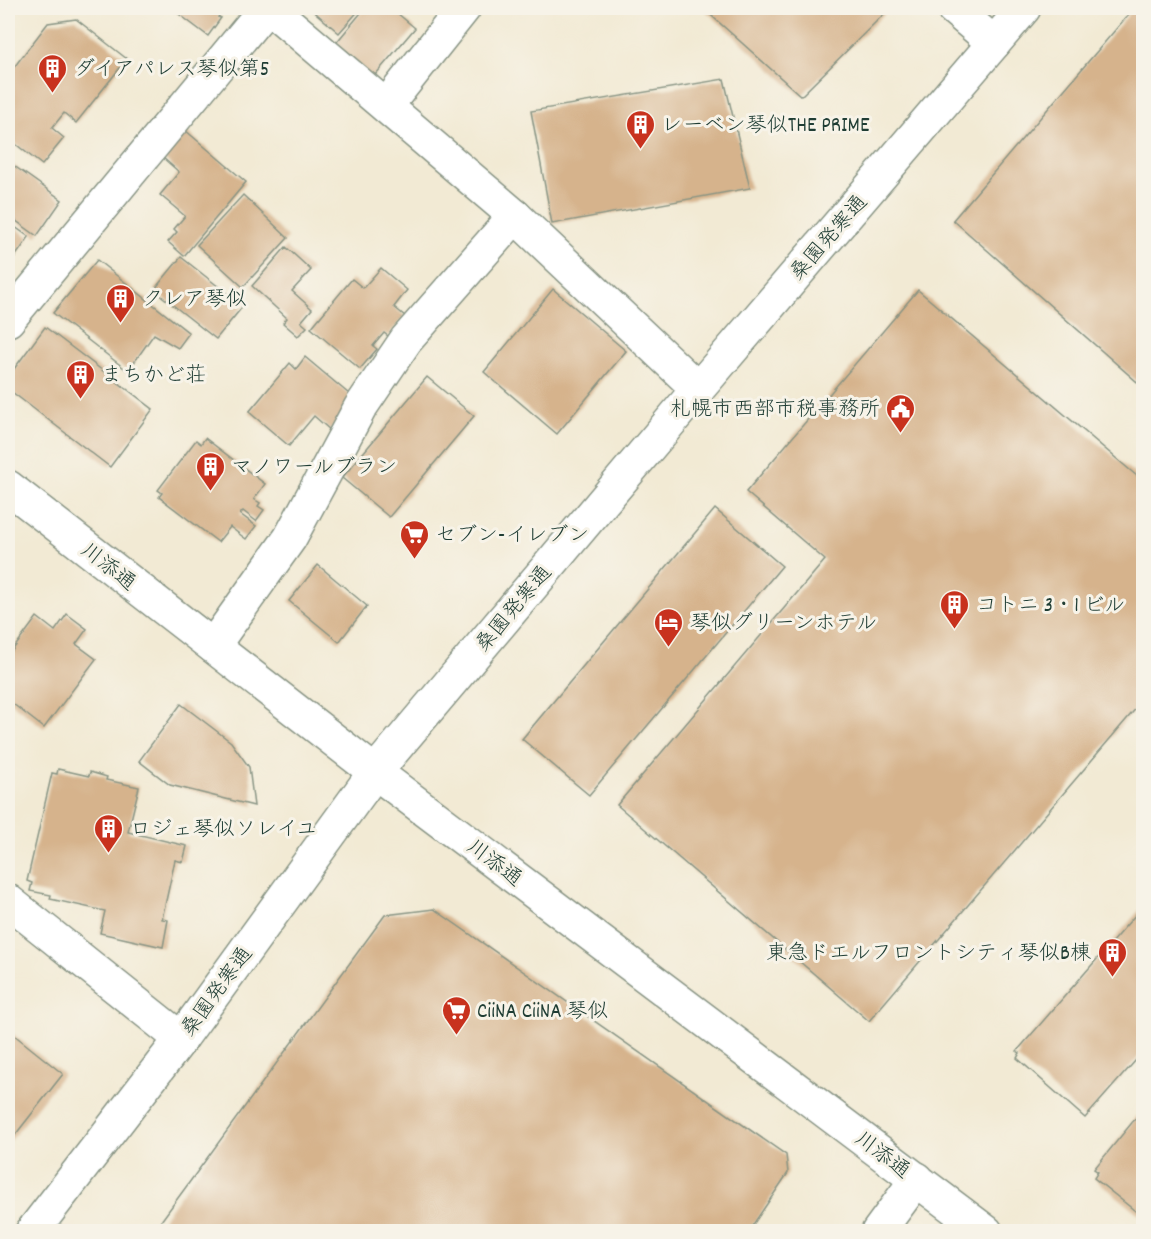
<svg xmlns="http://www.w3.org/2000/svg" width="1151" height="1239" font-family="Dekko,'Klee One',sans-serif">
	<style>
		.building { fill: #d6b38c }
		.lines { fill: none; stroke-linecap: round; stroke-linejoin: round }
		.minor-casing { stroke: #889484; stroke-width: 36 }
		.minor { stroke: #fff; stroke-width: 33 }
		.labels { text-anchor: middle; stroke-width: 6; stroke-linejoin: round; paint-order: stroke }
		.poi-label { font-size: 21px; fill: #1f3d34; stroke: #f7f3e8; text-anchor: start }
		.street-label { font-size: 21px; fill: #1f3d34; stroke: #f7f3e8 }
	</style>
	<rect width="100%" height="100%" fill="#f7f3e8"/>
	<filter id="ink" filterUnits="userSpaceOnUse"><feTurbulence type="fractalNoise" baseFrequency=".0167" numOctaves="2"/><feDisplacementMap in="SourceGraphic" scale="12" xChannelSelector="R" yChannelSelector="G"/><feConvolveMatrix kernelMatrix="1 2 1 2 8 2 1 2 1" color-interpolation-filters="sRGB"/></filter>
	<filter id="wash" filterUnits="userSpaceOnUse"><feTurbulence type="fractalNoise" baseFrequency=".008" numOctaves="4" result="noise"/><feDisplacementMap in="SourceGraphic" scale="24" xChannelSelector="R" yChannelSelector="G"/><feGaussianBlur stdDeviation="1.35" result="paint"/><feColorMatrix in="noise" values="0 0 0 0 0 0 0 0 0 0 0 0 0 0 0 0 0 1.4 0 .05"/><feComposite in="paint" operator="in"/></filter>
	<g filter="url(#wash)">
		<rect width="100%" height="100%" fill="#f2ead4"/>
		<g id="blocks">
			<!-- building -->
			<g class="building">
				<polygon points="171,8 225,8 218,17 221,18 208,36"/>
				<polygon points="310,8 361,8 339,33"/>
				<polygon points="365,8 391,8 415,28 370,81 331,49"/>
				<polygon points="703,8 890,8 801,96"/>
				<polygon points="1134,8 1144,8 1144,388 953,220"/>
				<polygon points="76,19 127,59 76,123 64,113 52,128 64,138 42,165 8,138 8,75 48,23"/>
				<polygon points="724,79 750,188 552,224 531,111"/>
				<polygon points="185,130 246,182 184,256 168,242 177,232 174,229 185,216 160,195 179,172 162,157"/>
				<polygon points="10,163 62,200 37,236 8,215 8,167"/>
				<polygon points="243,195 288,238 243,287 197,245"/>
				<polygon points="8,222 29,237 8,267"/>
				<polygon points="286,247 311,270 292,291 312,309 301,322 307,327 298,336 283,323 287,318 252,286"/>
				<polygon points="181,257 243,306 216,339 154,290"/>
				<polygon points="97,260 189,333 178,348 154,334 128,371 53,313"/>
				<polygon points="381,268 407,290 394,307 405,316 388,336 384,333 373,346 377,349 360,369 311,328 352,279 363,288"/>
				<polygon points="553,289 626,351 557,434 484,372"/>
				<polygon points="918,290 1144,482 1144,699 869,1021 617,805 825,560 746,492"/>
				<polygon points="45,327 153,409 110,467 8,389 8,377"/>
				<polygon points="305,357 355,399 330,430 314,416 289,446 249,412 290,363 296,369"/>
				<polygon points="427,377 474,416 389,517 342,478"/>
				<polygon points="205,438 265,484 254,499 260,503 258,506 264,510 256,521 243,511 240,514 256,526 246,539 230,527 218,542 159,497 162,493 158,490 196,440 201,444"/>
				<polygon points="715,509 782,566 589,795 522,739"/>
				<polygon points="318,565 367,606 339,642 289,601"/>
				<polygon points="67,614 87,629 76,644 96,659 44,728 8,700 8,656 37,617 55,631"/>
				<polygon points="181,704 231,742 249,767 254,806 170,785 139,761"/>
				<polygon points="58,769 89,776 90,772 107,777 106,780 139,787 128,832 187,846 183,862 175,860 162,919 168,920 163,947 100,933 105,911 50,899 51,895 30,891 32,883 27,881 52,773 57,774"/>
				<polygon points="1144,905 1144,1051 1085,1118 1017,1058 1020,1053 1017,1051"/>
				<polygon points="434,909 786,1155 788,1173 748,1232 153,1232 385,915"/>
				<polygon points="8,1030 63,1074 8,1144"/>
				<polygon points="1144,1108 1144,1218 1094,1178 1098,1172 1094,1169"/>
			</g>
		</g>
	</g>
	<g filter="url(#ink)">
		<use href="#blocks" fill-opacity="0" stroke="#889484" stroke-width="1.5"/>
		<g class="lines">
			<defs>
				<g id="minor">
					<polyline points="270,8 515,216 698,389"/>
					<polyline points="953,8 994,43"/>
					<polyline points="386,106 464,8"/>
					<polyline points="8,320 266,8"/>
					<polyline points="8,487 375,772 986,1232"/>
					<polyline points="213,646 290,538 360,408 406,340 515,216"/>
					<polyline points="8,901 181,1039"/>
					<polyline points="32,1232 181,1039 375,772 698,389 1024,8"/>
					<polyline points="878,1232 917,1179"/>
				</g>
			</defs>
			<!-- minor casing -->
			<use href="#minor" class="minor-casing"/>
			<!-- minor -->
			<use href="#minor" class="minor"/>
		</g>
	</g>
	<!-- icons -->
	<defs>
		<symbol id="building-pin" viewBox="-11 -11 22 30"><path d="M0 17L-7.5 6A9.5 9.5 0 1 1 7.5 6Z" fill="#c8321e" stroke="#f7f3e8"/><path d="M-4-6H4V6H1V3H-1V6H-4ZM-2.5-4.3h1.7v1.8h-1.7ZM.8-4.3h1.7v1.8H.8ZM-2.5-1h1.7V.8h-1.7ZM.8-1h1.7V.8H.8Z" fill="#fff"/></symbol>
		<symbol id="civic-pin" viewBox="-11 -11 22 30"><path d="M0 17L-7.5 6A9.5 9.5 0 1 1 7.5 6Z" fill="#c8321e" stroke="#f7f3e8"/><path d="M-.6-6.5H3V-4.5H.6V-3L4-1V1h2V6H-6V1h2V-1L-.6-3ZM-1.2 2.5V6h2.4V2.5Z" fill="#fff"/></symbol>
		<symbol id="supermarket-pin" viewBox="-11 -11 22 30"><path d="M0 17L-7.5 6A9.5 9.5 0 1 1 7.5 6Z" fill="#c8321e" stroke="#f7f3e8"/><path d="M-6-5.5h2.5l.6 2H6L4.5 2H-2.5L-4.4-4H-6ZM-1.5 3.2a1.3 1.3 0 1 0 .1 0ZM3 3.2a1.3 1.3 0 1 0 .1 0Z" fill="#fff"/></symbol>
		<symbol id="hotel-pin" viewBox="-11 -11 22 30"><path d="M0 17L-7.5 6A9.5 9.5 0 1 1 7.5 6Z" fill="#c8321e" stroke="#f7f3e8"/><path d="M-6-4.5h1.5V1H6V5H4.5V3h-9V5H-6ZM-4 0a1.8 1.8 0 1 1 3.6 0ZM.5 0V-2.5h3Q6-2.5 6 0Z" fill="#fff"/></symbol>
	</defs>
	<g fill-rule="evenodd">
		<use href="#building-pin" x="36" y="52" width="33" height="45"/>
		<use href="#building-pin" x="624" y="108" width="33" height="45"/>
		<use href="#building-pin" x="104" y="282" width="33" height="45"/>
		<use href="#building-pin" x="64" y="358" width="33" height="45"/>
		<use href="#civic-pin" x="884" y="392" width="33" height="45"/>
		<use href="#building-pin" x="194" y="450" width="33" height="45"/>
		<use href="#supermarket-pin" x="398" y="518" width="33" height="45"/>
		<use href="#building-pin" x="938" y="588" width="33" height="45"/>
		<use href="#hotel-pin" x="652" y="606" width="33" height="45"/>
		<use href="#building-pin" x="92" y="812" width="33" height="45"/>
		<use href="#building-pin" x="1096" y="936" width="33" height="45"/>
		<use href="#supermarket-pin" x="440" y="994" width="33" height="45"/>
	</g>
	<g class="labels">
		<!-- poi labels -->
		<g class="poi-label">
			<text x="74" y="75">ダイアパレス琴似第5</text>
			<text x="661" y="131">レーベン琴似THE PRIME</text>
			<text x="142" y="305">クレア琴似</text>
			<text x="101" y="381">まちかど荘</text>
			<text x="880" y="415" text-anchor="end">札幌市西部市税事務所</text>
			<text x="231" y="473">マノワールブラン</text>
			<text x="435" y="541">セブン-イレブン</text>
			<text x="976" y="611">コトニ 3・1 ビル</text>
			<text x="690" y="629">琴似グリーンホテル</text>
			<text x="130" y="835">ロジェ琴似ソレイユ</text>
			<text x="1091" y="959" text-anchor="end">東急ドエルフロントシティ琴似B棟</text>
			<text x="477" y="1017">CiiNA CiiNA 琴似</text>
		</g>
		<!-- street labels -->
		<g class="street-label">
			<text transform="translate(828 237) rotate(-49)" y="7">桑園発寒通</text>
			<text transform="translate(109 566) rotate(38)" y="7">川添通</text>
			<text transform="translate(513 608) rotate(-50)" y="7">桑園発寒通</text>
			<text transform="translate(495 862) rotate(37)" y="7">川添通</text>
			<text transform="translate(216 991) rotate(-54)" y="7">桑園発寒通</text>
			<text transform="translate(883 1154) rotate(37)" y="7">川添通</text>
		</g>
	</g>
	<!-- margin -->
	<rect width="1151" height="1239" fill="none" stroke="#f7f3e8" stroke-width="30"/>
</svg>
